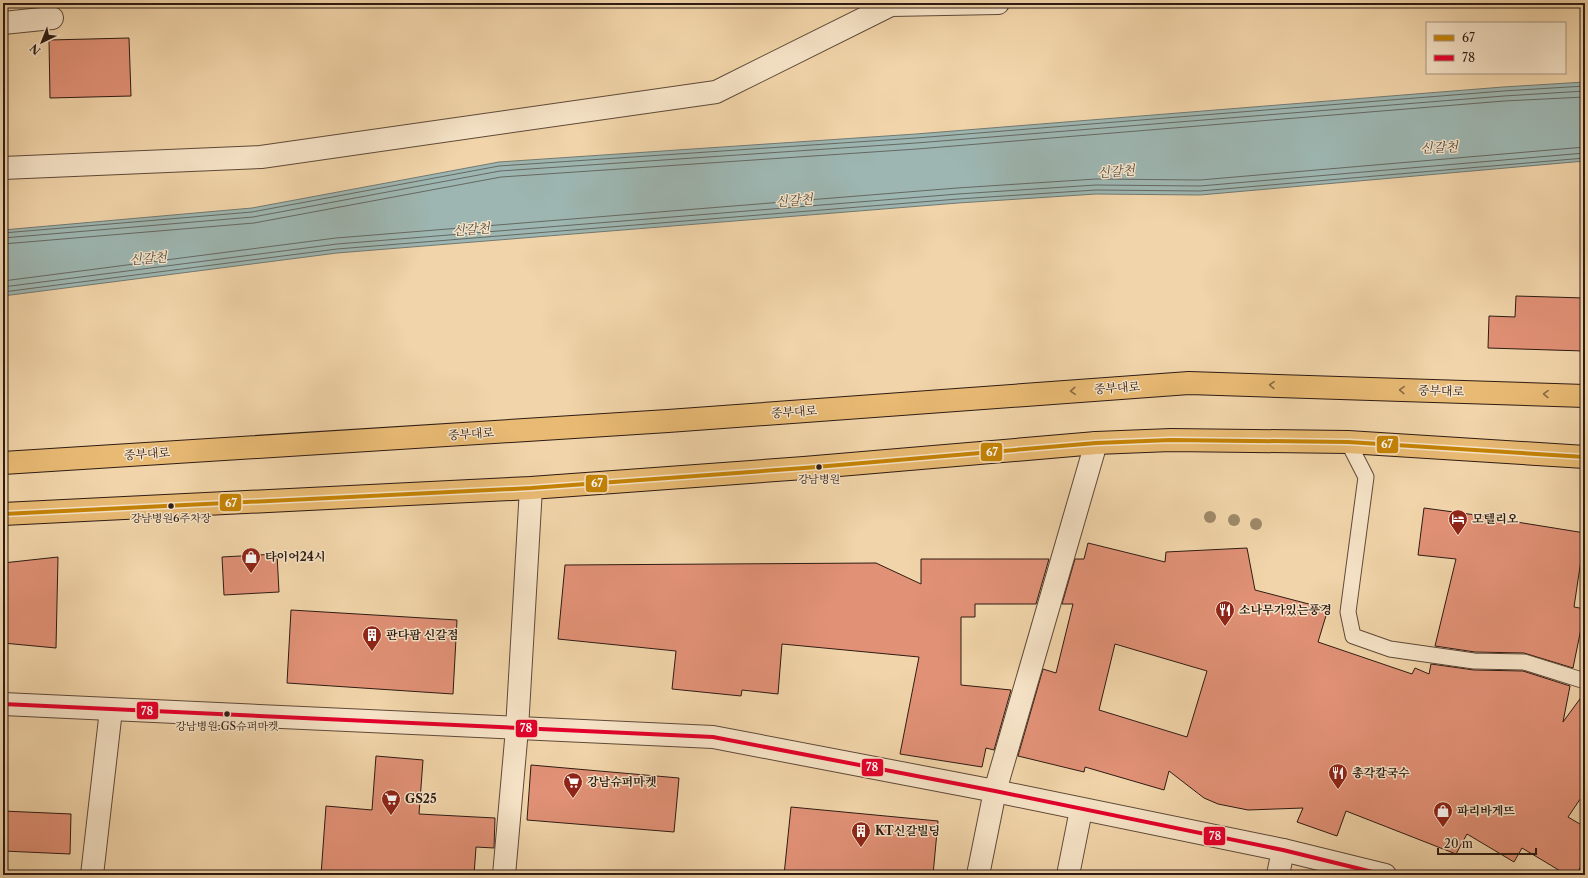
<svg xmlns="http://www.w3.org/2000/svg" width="1588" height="878" font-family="'Libre Caslon Text','Noto Serif KR',serif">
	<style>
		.water { fill: #9db6b1; stroke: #717872 }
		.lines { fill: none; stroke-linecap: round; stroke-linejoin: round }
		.shore { stroke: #666862; stroke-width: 1 }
		.building { fill: #e19176; stroke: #2e1b13; fill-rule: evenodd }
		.service-casing { stroke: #5f4938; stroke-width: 17 }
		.minor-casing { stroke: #5f4938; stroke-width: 24 }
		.tertiary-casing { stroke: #5f4938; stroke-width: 24 }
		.primary-casing { stroke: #2e1b13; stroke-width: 24 }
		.service { stroke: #f6e3c7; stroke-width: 15 }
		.minor { stroke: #f6e3c7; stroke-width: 22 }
		.tertiary { stroke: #f6e3c7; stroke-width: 22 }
		.primary { stroke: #e8ba74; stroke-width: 22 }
		.bus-1-casing { stroke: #f6e3c7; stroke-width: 7 }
		.bus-2-casing { stroke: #f6e3c7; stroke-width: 7 }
		.bus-1 { stroke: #c58305; stroke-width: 4 }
		.bus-2 { stroke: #e4002b; stroke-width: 4 }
		.tree { fill: #9d8969 }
		.oneway { stroke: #8b6a44 }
		.bus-dot { fill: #2e1b13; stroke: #f6e3c7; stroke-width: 1.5 }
		.labels { text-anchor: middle; stroke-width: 3; stroke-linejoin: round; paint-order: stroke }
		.bus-label { font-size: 11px; fill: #2e1b13; stroke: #f6e3c7 }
		.street-label { font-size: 12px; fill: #2e1b13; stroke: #f6e3c7 }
		.poi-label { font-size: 12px; font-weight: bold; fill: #2e1b13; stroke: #f6e3c7; text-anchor: start }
		.water-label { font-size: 13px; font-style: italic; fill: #4f4a42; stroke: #f6e3c7 }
		.line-badge { stroke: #f6e3c7; stroke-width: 1.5 }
		.badge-label { font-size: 11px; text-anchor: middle; font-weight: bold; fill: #fff }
	</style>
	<rect width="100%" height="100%" fill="#f1d4a9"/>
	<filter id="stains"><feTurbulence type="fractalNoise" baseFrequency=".005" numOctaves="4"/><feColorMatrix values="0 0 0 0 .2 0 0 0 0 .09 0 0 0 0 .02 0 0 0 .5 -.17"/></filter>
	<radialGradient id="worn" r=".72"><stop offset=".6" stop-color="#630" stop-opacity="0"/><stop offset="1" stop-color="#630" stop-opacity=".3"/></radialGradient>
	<!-- water -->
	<polygon class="water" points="1585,82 1585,161 1200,195 1096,194 958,203 337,253 3,296 3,230 252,208 499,162 916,134 1503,87"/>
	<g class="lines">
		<!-- shore -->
		<g class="shore">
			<polyline points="3,233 252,212 499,166 916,138 1503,91 1585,86"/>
			<polyline points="3,238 253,217 500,171 916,143 1504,96 1585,91"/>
			<polyline points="3,244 254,223 501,177 917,149 1504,101 1585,97"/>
			<polyline points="3,281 336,238 957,188 1096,179 1200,180 1585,147"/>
			<polyline points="3,287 337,244 958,194 1096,185 1200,186 1585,153"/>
			<polyline points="3,292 337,249 958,199 1096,190 1200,191 1585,158"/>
		</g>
	</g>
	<!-- building -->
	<g class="building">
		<polygon points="129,38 131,96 50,98 49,40"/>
		<polygon points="1516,296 1585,298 1584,351 1488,348 1489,316 1515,317"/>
		<polygon points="1424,508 1498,518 1498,519 1585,533 1574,607 1585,609 1573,668 1524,653 1475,652 1435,646 1456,559 1418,555"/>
		<path d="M1088,543L1165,562L1166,552L1247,548L1255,590L1328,609L1318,642L1412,674L1415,668L1429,674L1431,664L1474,670L1523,671L1570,686L1563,722L1585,692V792L1568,817L1585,827V859L1576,875H1567L1522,848L1514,862L1467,834L1456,854L1346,811L1337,836L1297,822L1303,808L1248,810L1218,804L1204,798L1169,771L1164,790L1085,767L1084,772L1018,756L1043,669L1056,673L1073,604H1062L1075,559H1084ZM1115,644L1207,671L1187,737L1099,710Z"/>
		<polygon points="277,554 279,592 224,595 222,557"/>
		<polygon points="58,557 56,648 3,643 3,563"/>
		<polygon points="921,559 1049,559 1036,604 975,604 975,617 961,617 961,685 1011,690 994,750 986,748 982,767 900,754 919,657 782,644 778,694 742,690 741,696 672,689 676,651 558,639 565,565 876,563 921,584"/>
		<polygon points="291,610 457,620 453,694 287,683"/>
		<polygon points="376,756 423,760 419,814 495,818 494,848 476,847 474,875 321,875 326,806 372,810"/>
		<polygon points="531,765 679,778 674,832 527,820"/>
		<polygon points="791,807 938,821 933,875 784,875"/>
		<polygon points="3,811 71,814 70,854 3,851"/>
	</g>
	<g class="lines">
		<defs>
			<polyline id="service" points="1348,442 1366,477 1348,612 1353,636 1390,649 1474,661 1524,662 1585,681"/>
			<g id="minor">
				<polyline points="3,23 52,18"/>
				<polyline points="3,168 261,157 716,92 891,5 998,3"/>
				<polyline points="92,875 111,710"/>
				<polyline points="504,875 517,729 531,488"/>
				<polyline points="978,875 995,791 1096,443"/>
				<polyline points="1068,875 1081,810"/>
				<polyline points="1278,875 1283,850"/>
			</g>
			<polyline id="tertiary" points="3,704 713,737 995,791 1283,850 1385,875"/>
			<g id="primary">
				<polyline points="3,463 668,421 1189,383 1585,396"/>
				<polyline points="3,514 531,488 804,468 1096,443 1171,440 1348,442 1585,457"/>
			</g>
		</defs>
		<!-- service casing -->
		<use href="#service" class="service-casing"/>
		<!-- minor casing -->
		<use href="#minor" class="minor-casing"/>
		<!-- tertiary casing -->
		<use href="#tertiary" class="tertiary-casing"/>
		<!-- primary casing -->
		<use href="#primary" class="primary-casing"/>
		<!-- service -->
		<use href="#service" class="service"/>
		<!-- minor -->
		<use href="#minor" class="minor"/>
		<!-- tertiary -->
		<use href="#tertiary" class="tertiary"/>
		<!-- primary -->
		<use href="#primary" class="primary"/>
		<defs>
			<polyline id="bus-1" points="3,514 531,488 804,468 1096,443 1171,440 1348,442 1585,457"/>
			<polyline id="bus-2" points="3,704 713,737 995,791 1283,850 1385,875"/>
		</defs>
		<!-- bus-1 casing -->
		<use href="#bus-1" class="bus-1-casing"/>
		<!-- bus-2 casing -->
		<use href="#bus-2" class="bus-2-casing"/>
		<!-- bus-1 -->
		<use href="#bus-1" class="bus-1"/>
		<!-- bus-2 -->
		<use href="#bus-2" class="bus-2"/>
	</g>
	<!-- trees -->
	<g class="tree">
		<circle cx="1210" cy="517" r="6"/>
		<circle cx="1234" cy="520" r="6"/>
		<circle cx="1256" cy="524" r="6"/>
	</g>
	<!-- one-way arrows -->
	<defs><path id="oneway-chevron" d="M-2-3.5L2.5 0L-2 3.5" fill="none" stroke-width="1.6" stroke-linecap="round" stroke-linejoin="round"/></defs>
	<g class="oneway">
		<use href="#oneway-chevron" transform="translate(1272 385) rotate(-178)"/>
		<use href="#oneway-chevron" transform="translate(1402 390) rotate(-178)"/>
		<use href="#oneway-chevron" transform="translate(1073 391) rotate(176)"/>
		<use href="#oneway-chevron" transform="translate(1546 394) rotate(-178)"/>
	</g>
	<!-- icons -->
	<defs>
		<symbol id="hotel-pin" viewBox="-11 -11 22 30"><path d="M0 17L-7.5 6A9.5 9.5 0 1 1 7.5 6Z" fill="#8f2418" stroke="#f6e3c7"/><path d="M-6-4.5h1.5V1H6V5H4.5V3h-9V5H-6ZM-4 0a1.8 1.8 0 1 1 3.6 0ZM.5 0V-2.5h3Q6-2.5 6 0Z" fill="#fff"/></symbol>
		<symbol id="shop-pin" viewBox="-11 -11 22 30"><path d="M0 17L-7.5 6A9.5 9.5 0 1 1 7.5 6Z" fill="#8f2418" stroke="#f6e3c7"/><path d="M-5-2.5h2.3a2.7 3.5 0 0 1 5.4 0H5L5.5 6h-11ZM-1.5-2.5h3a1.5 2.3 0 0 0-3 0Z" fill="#fff"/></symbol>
		<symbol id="restaurant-pin" viewBox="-11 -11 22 30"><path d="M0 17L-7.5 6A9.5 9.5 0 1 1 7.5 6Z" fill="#8f2418" stroke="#f6e3c7"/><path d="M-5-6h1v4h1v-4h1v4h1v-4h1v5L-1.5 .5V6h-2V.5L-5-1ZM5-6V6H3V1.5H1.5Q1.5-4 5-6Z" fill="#fff"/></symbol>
		<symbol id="building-pin" viewBox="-11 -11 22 30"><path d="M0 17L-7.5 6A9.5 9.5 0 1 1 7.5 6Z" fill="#8f2418" stroke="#f6e3c7"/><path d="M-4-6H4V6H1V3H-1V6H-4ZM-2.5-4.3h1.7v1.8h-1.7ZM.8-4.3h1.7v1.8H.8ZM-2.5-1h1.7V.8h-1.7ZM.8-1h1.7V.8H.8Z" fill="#fff"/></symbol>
		<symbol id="supermarket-pin" viewBox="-11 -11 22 30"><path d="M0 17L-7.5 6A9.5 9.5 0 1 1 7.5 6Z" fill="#8f2418" stroke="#f6e3c7"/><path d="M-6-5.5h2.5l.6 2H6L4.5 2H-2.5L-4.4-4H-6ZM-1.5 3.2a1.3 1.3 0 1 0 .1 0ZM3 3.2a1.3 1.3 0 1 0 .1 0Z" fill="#fff"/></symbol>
	</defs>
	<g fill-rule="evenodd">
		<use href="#hotel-pin" x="1447" y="508" width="22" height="30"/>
		<use href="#shop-pin" x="240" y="546" width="22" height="30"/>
		<use href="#restaurant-pin" x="1214" y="599" width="22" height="30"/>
		<use href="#building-pin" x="361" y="624" width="22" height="30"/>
		<use href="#restaurant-pin" x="1327" y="762" width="22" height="30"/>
		<use href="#supermarket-pin" x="562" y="771" width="22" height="30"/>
		<use href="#supermarket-pin" x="380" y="788" width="22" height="30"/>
		<use href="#shop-pin" x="1432" y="800" width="22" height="30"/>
		<use href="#building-pin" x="850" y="820" width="22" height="30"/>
	</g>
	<!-- markers -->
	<g class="bus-dot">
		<circle cx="819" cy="467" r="3.5"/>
		<circle cx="171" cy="506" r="3.5"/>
		<circle cx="227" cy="714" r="3.5"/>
	</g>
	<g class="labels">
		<!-- bus labels -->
		<g class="bus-label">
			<text x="819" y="483">강남병원</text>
			<text x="171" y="522">강남병원6주차장</text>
			<text x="227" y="730">강남병원.GS슈퍼마켓</text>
		</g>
		<!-- street labels -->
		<g class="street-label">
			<text transform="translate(1117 388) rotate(-4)" y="4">중부대로</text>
			<text transform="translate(1441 391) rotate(2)" y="4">중부대로</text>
			<text transform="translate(794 412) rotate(-4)" y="4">중부대로</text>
			<text transform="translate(471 434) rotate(-4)" y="4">중부대로</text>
			<text transform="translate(147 454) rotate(-4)" y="4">중부대로</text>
		</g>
		<!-- poi labels -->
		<g class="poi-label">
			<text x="1472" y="523">모텔리오</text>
			<text x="265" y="561">타이어24시</text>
			<text x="1239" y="614">소나무가있는풍경</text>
			<text x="386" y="639">판다팜 신갈점</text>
			<text x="1352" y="777">총각칼국수</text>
			<text x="587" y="786">강남슈퍼마켓</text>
			<text x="405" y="803">GS25</text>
			<text x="1457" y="815">파리바게뜨</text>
			<text x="875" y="835">KT신갈빌딩</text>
		</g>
		<!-- water labels -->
		<g class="water-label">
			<text transform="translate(1439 147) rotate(-2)" y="5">신갈천</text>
			<text transform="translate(1116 171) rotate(-5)" y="5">신갈천</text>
			<text transform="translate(794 200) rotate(-5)" y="5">신갈천</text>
			<text transform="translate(471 229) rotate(-5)" y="5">신갈천</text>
			<text transform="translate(148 258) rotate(-5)" y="5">신갈천</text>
		</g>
	</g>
	<g class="line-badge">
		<rect x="1376" y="435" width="23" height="19" rx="4" fill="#c58305"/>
		<rect x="980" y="442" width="23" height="20" rx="4" fill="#c58305"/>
		<rect x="585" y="474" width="23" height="19" rx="4" fill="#c58305"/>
		<rect x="219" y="493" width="23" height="19" rx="4" fill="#c58305"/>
		<rect x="136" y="701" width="23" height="19" rx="4" fill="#e4002b"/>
		<rect x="515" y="719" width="23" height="19" rx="4" fill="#e4002b"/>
		<rect x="861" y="758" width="23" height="19" rx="4" fill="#e4002b"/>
		<rect x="1203" y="826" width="23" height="20" rx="4" fill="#e4002b"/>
	</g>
	<g class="badge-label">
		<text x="1387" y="448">67</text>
		<text x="992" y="456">67</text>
		<text x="597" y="487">67</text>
		<text x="231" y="507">67</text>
		<text x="147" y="715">78</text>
		<text x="526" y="732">78</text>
		<text x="872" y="771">78</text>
		<text x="1215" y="840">78</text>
	</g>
	<!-- margin -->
	<rect width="1588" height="878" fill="none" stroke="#f1d4a9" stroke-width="16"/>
	<rect x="4" y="4" width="1580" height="870" fill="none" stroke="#2e1b13" stroke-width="2"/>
	<rect x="8" y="8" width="1572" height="862" fill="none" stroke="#2e1b13"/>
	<!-- legend -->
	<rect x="1426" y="22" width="140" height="52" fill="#f6e3c7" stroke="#a6937f"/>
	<rect x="1434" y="35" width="20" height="6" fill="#c58305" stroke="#a6937f"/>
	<text x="1462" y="42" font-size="12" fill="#2e1b13">67</text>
	<rect x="1434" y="55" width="20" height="6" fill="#e4002b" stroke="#a6937f"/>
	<text x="1462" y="62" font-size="12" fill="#2e1b13">78</text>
	<!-- north arrow -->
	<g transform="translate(42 42) rotate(223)" stroke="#f6e3c7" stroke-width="3" paint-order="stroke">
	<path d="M0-3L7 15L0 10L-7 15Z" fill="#2e1b13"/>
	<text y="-6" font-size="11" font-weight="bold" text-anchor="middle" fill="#2e1b13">N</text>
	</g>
	<!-- scale -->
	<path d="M1438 848v6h98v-6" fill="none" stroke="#2e1b13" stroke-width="2"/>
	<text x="1444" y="848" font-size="12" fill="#2e1b13" stroke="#f6e3c7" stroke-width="3" paint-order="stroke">20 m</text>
	<rect width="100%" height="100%" filter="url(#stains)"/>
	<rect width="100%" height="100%" fill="url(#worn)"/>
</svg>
